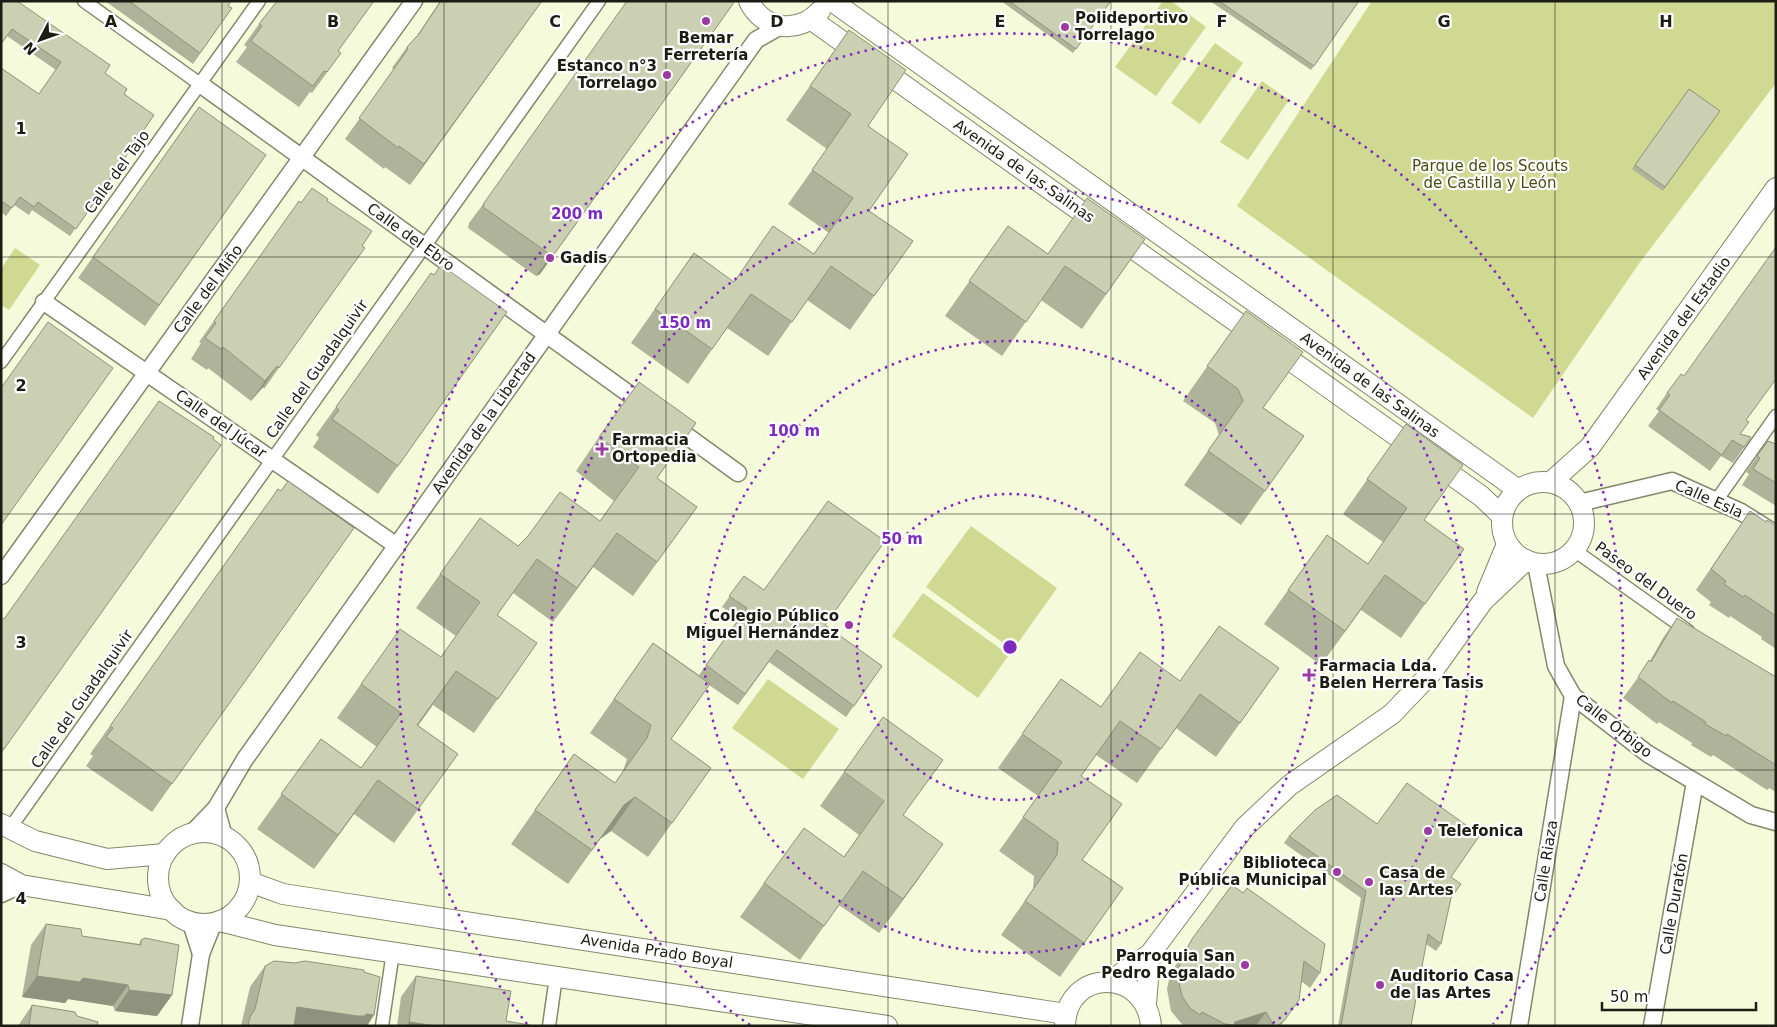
<svg xmlns="http://www.w3.org/2000/svg" width="1777" height="1027" font-family="'DejaVu Sans',sans-serif">
	<style>
		.green { fill: #cfd991 }
		.lines { fill: none; stroke-linecap: round; stroke-linejoin: round }
		.pedestrian-casing { stroke: #83876b; stroke-width: 15 }
		.minor-casing { stroke: #83876b; stroke-width: 19 }
		.tertiary-casing { stroke: #83876b; stroke-width: 22 }
		.pedestrian { stroke: #fff; stroke-width: 12 }
		.minor { stroke: #fff; stroke-width: 16 }
		.tertiary { stroke: #fff; stroke-width: 20 }
		.wall { fill: #afb399 }
		.shaded-wall { fill: #8f927d }
		.building { fill: #ccd0b2; stroke: #8f927d }
		.grid { fill: none; stroke: #1b1d12; stroke-width: 1; stroke-opacity: 0.55 }
		.ring { fill: none; stroke: #7b2cbf; stroke-width: 2.5; stroke-dasharray: 2.5 5 }
		.poi-dot { fill: #9b3aa2; stroke: #fff; stroke-width: 2 }
		.labels { text-anchor: middle; stroke-width: 4.5; stroke-linejoin: round; paint-order: stroke }
		.poi-label { font-size: 15px; font-weight: bold; fill: #1b1d12; stroke: #fff; text-anchor: start }
		.park-label { font-size: 15px; fill: #474d12; stroke: #fff }
		.street-label { font-size: 15px; fill: #1b1d12; stroke: #fff }
		.grid-label { font-size: 16px; text-anchor: middle; font-weight: bold; fill: #1b1d12; stroke: #fff; stroke-width: 4.5; stroke-linejoin: round; paint-order: stroke }
		.centre { fill: #7b2cbf; stroke: #fff; stroke-width: 2.5 }
		.ring-label { font-size: 15px; text-anchor: middle; font-weight: bold; fill: #7b2cbf; stroke: #fff; stroke-width: 4.5; stroke-linejoin: round; paint-order: stroke }
	</style>
	<rect width="100%" height="100%" fill="#f5fada"/>
	<!-- green -->
	<g class="green">
		<polygon points="1163,1 1171,1 1206,27 1156,96 1115,67"/>
		<polygon points="1372,1 1776,1 1776,83 1638,265 1533,418 1237,206"/>
		<polygon points="1215,43 1243,63 1200,124 1171,103"/>
		<polygon points="1262,81 1289,100 1248,160 1220,142"/>
		<polygon points="15,248 40,265 9,310 1,305 1,269"/>
		<polygon points="971,526 1057,588 1013,650 926,587"/>
		<polygon points="923,593 1009,655 978,698 892,636"/>
		<polygon points="768,679 839,729 803,779 732,728"/>
	</g>
	<g class="lines">
		<defs>
			<g id="pedestrian">
				<polyline points="84,1 200,84"/>
				<polyline points="1,362 259,1"/>
				<polyline points="1716,501 1776,416"/>
				<polyline points="1574,550 1688,631"/>
				<polyline points="10,828 599,1"/>
				<polyline points="382,1026 393,952"/>
				<polyline points="549,1026 556,977"/>
			</g>
			<g id="minor">
				<polyline points="200,84 647,407"/>
				<polyline points="44,302 397,546"/>
				<polyline points="669,423 738,473"/>
				<polyline points="1579,503 1672,481 1741,512 1776,534"/>
				<polyline points="1536,564 1556,666 1573,696 1648,754 1751,815 1776,822"/>
				<polyline points="1,576 414,1"/>
				<polyline points="216,808 224,837"/>
				<polyline points="191,834 216,808 245,759 756,40 779,27"/>
				<polyline points="1,894 21,885"/>
				<polyline points="191,923 201,954"/>
				<polyline points="190,1026 201,954 213,924"/>
				<polyline points="1519,1026 1573,696"/>
				<polyline points="1652,1026 1695,782"/>
			</g>
			<g id="tertiary">
				<path d="M749,1C763,31 799,34 820,11"/>
				<polyline points="832,1 1517,489"/>
				<polyline points="812,20 1481,496 1502,516"/>
				<circle cx="1543" cy="523" r="41"/>
				<polyline points="1551,482 1590,447 1776,188"/>
				<polyline points="1487,592 1507,544"/>
				<polyline points="1,824 35,841 107,859 165,854"/>
				<circle cx="204" cy="878" r="46"/>
				<polyline points="1,874 21,885 172,910"/>
				<polyline points="250,882 283,894 1066,1014"/>
				<polyline points="220,921 275,935 887,1026"/>
				<polyline points="1110,981 1150,954 1245,827 1290,785 1392,714 1432,672 1483,601 1526,560"/>
				<polyline points="1146,1004 1150,954"/>
				<path d="M1065,1026C1066,968 1146,967 1151,1026"/>
			</g>
		</defs>
		<!-- pedestrian casing -->
		<use href="#pedestrian" class="pedestrian-casing"/>
		<!-- minor casing -->
		<use href="#minor" class="minor-casing"/>
		<!-- tertiary casing -->
		<use href="#tertiary" class="tertiary-casing"/>
		<!-- pedestrian -->
		<use href="#pedestrian" class="pedestrian"/>
		<!-- minor -->
		<use href="#minor" class="minor"/>
		<!-- tertiary -->
		<use href="#tertiary" class="tertiary"/>
	</g>
	<!-- wall -->
	<g class="wall">
		<polygon points="1,1 105,73 124,94 154,115 70,236 32,210 29,215 14,205 6,216 1,212 1,68 39,94 56,70 7,36"/>
		<polygon points="105,1 231,1 228,6 232,8 193,64"/>
		<polygon points="440,1 542,1 410,185 385,167 384,169 345,139 394,70 392,68 407,47 416,37"/>
		<polygon points="1001,1 1111,1 1073,53"/>
		<polygon points="1210,1 1359,1 1311,70"/>
		<polygon points="259,24 338,51 326,74 312,93 310,92 299,107 236,62 247,47 244,45"/>
		<polygon points="718,25 540,274 536,276 468,228 469,223 484,203"/>
		<polygon points="849,30 868,126 869,211 913,241 850,330 807,300 768,356 727,328 688,384 631,343 694,253 734,282 814,254 829,233 788,204 827,149 786,120"/>
		<polygon points="1689,89 1720,111 1663,191 1632,169"/>
		<polygon points="199,107 266,155 145,326 78,278"/>
		<polygon points="299,201 301,203 327,201 336,288 264,389 263,387 251,401 208,368 207,370 191,359 201,343 199,342"/>
		<polygon points="1008,226 1048,254 1145,239 1082,329 1041,300 1002,356 945,316"/>
		<polygon points="431,273 507,312 378,494 313,447 319,438 316,435"/>
		<polygon points="1246,311 1264,408 1304,436 1241,525 1184,485 1219,435 1215,423 1183,401"/>
		<polygon points="1667,393 1746,420 1740,434 1751,437 1733,463 1721,456 1710,471 1648,426 1659,411 1656,409"/>
		<polygon points="1406,424 1424,520 1464,549 1401,638 1361,610 1321,665 1264,624 1327,535 1368,564 1383,542 1343,514"/>
		<polygon points="214,437 1,754 1,620 4,619"/>
		<polygon points="599,437 697,507 633,596 593,567 553,622 513,593 497,615 537,643 474,733 433,705 418,726 458,754 394,843 354,814 314,869 257,829 321,739 361,768 377,747 337,718 361,684 441,657 456,636 416,608 440,574 518,546 600,521 614,501 576,471"/>
		<polygon points="1768,441 1776,444 1776,506 1742,485 1749,474 1746,472"/>
		<polygon points="278,489 281,491 354,528 152,812 86,766 93,756 90,754"/>
		<polygon points="1750,511 1765,521 1776,526 1776,649 1761,639 1762,637 1730,616 1729,618 1709,605 1711,602 1696,590"/>
		<polygon points="744,576 764,590 825,625 882,666 846,717 769,662 738,705 709,685 671,739 711,768 648,857 611,831 600,839 568,884 511,844 574,754 615,783 623,771 627,759 590,733 653,643 699,675 739,619 722,607"/>
		<polygon points="1677,618 1776,677 1776,792 1769,788 1767,790 1713,755 1711,757 1691,745 1692,743 1659,722 1657,724 1623,698 1650,661 1663,638"/>
		<polygon points="1279,668 1216,757 1176,728 1137,783 1096,755 1081,776 1083,860 1123,888 1060,977 1001,935 1033,889 1034,876 999,851 1038,796 998,768 1061,679 1101,707 1180,681"/>
		<polygon points="844,772 903,816 919,878 879,933 839,905 800,960 740,917 764,883 844,857 859,835 820,806"/>
		<polygon points="1289,836 1451,877 1451,898 1441,944 1436,951 1426,944 1411,1026 1338,1026 1361,898 1284,843"/>
		<polygon points="1232,885 1320,973 1310,988 1301,981 1281,1026 1184,1026 1180,1022 1171,1011 1167,989 1170,975 1182,954"/>
		<polygon points="46,924 82,936 139,944 141,940 172,995 157,1016 115,1011 113,1006 68,999 65,1003 22,997 31,945"/>
		<polygon points="265,966 367,1026 241,1026 250,987"/>
		<polygon points="416,976 506,1021 535,1026 397,1026 401,997"/>
		<polygon points="32,1005 77,1016 97,1026 18,1026"/>
	</g>
	<!-- shaded-wall -->
	<g class="shaded-wall">
		<polygon points="542,1 410,185 424,164"/>
		<polygon points="733,4 540,274 536,276 551,255"/>
		<polygon points="277,366 263,387 251,401 265,381"/>
		<polygon points="617,533 593,567 553,622 577,588"/>
		<polygon points="378,780 354,814 314,869 338,835"/>
		<polygon points="635,797 611,831 600,839 568,884 624,805"/>
		<polygon points="943,844 919,878 879,933 903,899"/>
		<polygon points="37,976 83,978 128,985 113,1006 68,999 65,1003 22,997"/>
		<polygon points="129,990 172,995 157,1016 115,1011"/>
		<polygon points="297,1007 366,1014 374,1015 367,1026 284,1026"/>
		<polygon points="1266,1012 1256,1026 1224,1026 1225,1024 1235,1022"/>
		<polygon points="409,1022 436,1026 406,1026"/>
	</g>
	<!-- building -->
	<g class="building">
		<polygon points="1,1 17,1 110,65 105,73 127,89 124,94 154,115 76,229 38,202 34,207 20,197 12,208 1,201 1,68 39,94 61,62 12,29 1,44"/>
		<polygon points="129,1 231,1 228,6 232,8 200,53"/>
		<polygon points="277,1 374,1 338,51 341,53 327,72 324,71 313,86 251,41 262,26 259,24"/>
		<polygon points="441,1 542,1 424,164 399,146 398,148 359,118 408,49 407,47 419,34"/>
		<polygon points="627,1 733,1 733,4 555,253 551,255 483,207 484,203"/>
		<polygon points="1009,1 1111,1 1076,49"/>
		<polygon points="1219,1 1359,1 1314,66"/>
		<polygon points="849,30 906,70 868,126 908,154 869,211 913,241 874,296 831,266 792,322 751,294 712,349 655,309 694,253 734,282 773,226 814,254 853,198 812,170 851,114 810,86"/>
		<polygon points="1689,89 1720,111 1665,187 1635,165"/>
		<polygon points="199,107 266,155 159,305 93,257"/>
		<polygon points="312,188 328,199 327,201 372,231 362,246 365,248 351,267 279,368 277,366 265,381 223,347 221,349 205,338 216,323 214,321 299,201 301,203"/>
		<polygon points="1087,198 1145,239 1106,294 1065,266 1026,322 969,281 1008,226 1048,254"/>
		<polygon points="1776,247 1776,379 1746,420 1749,422 1740,434 1751,437 1744,447 1732,440 1722,455 1659,410 1670,395 1667,393 1681,374 1684,376"/>
		<polygon points="441,265 507,312 398,466 332,419 339,410 336,407 431,273 434,275"/>
		<polygon points="1246,311 1303,352 1263,408 1304,436 1265,491 1208,451 1243,401 1238,389 1207,366"/>
		<polygon points="48,322 113,368 1,525 1,388"/>
		<polygon points="639,382 696,423 657,478 697,507 657,562 617,533 577,588 537,559 497,615 537,643 498,699 456,671 417,725 458,754 418,809 378,780 338,835 281,794 321,739 361,768 401,713 361,684 400,629 441,657 460,630 480,602 440,574 480,518 518,546 528,536 560,492 600,521 639,467 599,437"/>
		<polygon points="159,401 214,437 213,439 221,445 4,749 1,747 1,620 2,618 4,619"/>
		<polygon points="1406,424 1463,465 1424,520 1464,549 1425,604 1385,575 1345,631 1288,590 1327,535 1368,564 1407,508 1367,479"/>
		<polygon points="1768,441 1776,444 1776,483 1753,469 1760,458 1757,456"/>
		<polygon points="288,481 354,528 172,784 106,737 113,728 110,726 278,489 281,491"/>
		<polygon points="828,501 885,541 825,625 882,666 854,706 777,650 745,694 706,665 747,608 729,596 744,576 764,590"/>
		<polygon points="1750,511 1766,522 1767,520 1776,526 1776,616 1745,595 1743,597 1724,584 1726,581 1711,569"/>
		<polygon points="1677,618 1776,677 1776,765 1727,734 1726,736 1705,724 1706,722 1673,701 1672,703 1638,677 1649,660 1651,662"/>
		<polygon points="1219,626 1279,668 1240,723 1200,694 1161,749 1120,721 1081,776 1122,804 1082,860 1123,888 1084,943 1025,901 1057,855 1058,842 1023,817 1062,762 1022,734 1061,679 1101,707 1140,652 1180,681"/>
		<polygon points="653,643 710,684 671,739 711,768 672,823 635,797 624,805 592,850 535,810 574,754 615,783 647,738 651,725 614,699"/>
		<polygon points="883,717 943,760 903,815 943,844 903,899 863,871 824,926 764,883 804,828 844,857 884,801 844,772"/>
		<polygon points="1407,783 1480,835 1451,877 1461,884 1451,898 1441,944 1428,934 1411,1026 1341,1026 1366,891 1289,836 1315,810 1337,795 1377,824"/>
		<polygon points="1232,885 1243,893 1247,888 1325,944 1320,973 1304,961 1299,1000 1284,1021 1277,1026 1274,1026 1266,1012 1235,1022 1234,1025 1225,1024 1202,1012 1200,1015 1190,1008 1182,996 1177,974 1181,960 1192,939"/>
		<polygon points="46,924 81,929 82,936 141,945 141,940 145,938 179,945 172,995 129,990 128,985 83,978 80,982 37,976"/>
		<polygon points="274,961 295,963 305,961 364,970 364,972 380,977 374,1015 366,1014 365,1016 357,1016 297,1007 294,1026 248,1026 250,1017 255,1009 265,966"/>
		<polygon points="416,976 511,991 506,1021 535,1026 436,1026 409,1022"/>
		<polygon points="32,1005 75,1012 77,1016 98,1022 97,1026 29,1026"/>
	</g>
	<!-- grid -->
	<path class="grid" d="M222,1V1026M444,1V1026M666,1V1026M888,1V1026M1111,1V1026M1333,1V1026M1555,1V1026M1,257H1776M1,514H1776M1,770H1776"/>
	<!-- distance rings -->
	<g class="ring">
		<circle cx="1010" cy="647" r="153"/>
		<circle cx="1010" cy="647" r="306"/>
		<path d="M750 1025A459 459 0 1 1 1270 1025"/>
		<path d="M527 1024A613 613 0 1 1 1493 1024"/>
	</g>
	<!-- markers -->
	<g class="poi-dot">
		<circle cx="706" cy="21" r="5"/>
		<circle cx="1065" cy="27" r="5"/>
		<circle cx="667" cy="75" r="5"/>
		<circle cx="550" cy="258" r="5"/>
		<path d="M599.5 441.5h5v5h5v5h-5v5h-5v-5h-5v-5h5z"/>
		<circle cx="849" cy="625" r="5"/>
		<path d="M1306.5 667.5h5v5h5v5h-5v5h-5v-5h-5v-5h5z"/>
		<circle cx="1428" cy="831" r="5"/>
		<circle cx="1337" cy="872" r="5"/>
		<circle cx="1369" cy="882" r="5"/>
		<circle cx="1245" cy="965" r="5"/>
		<circle cx="1380" cy="985" r="5"/>
	</g>
	<g class="labels">
		<!-- poi labels -->
		<g class="poi-label">
			<text x="1075" y="23">Polideportivo<tspan x="1075" dy="17">Torrelago</tspan></text>
			<text x="706" y="43" text-anchor="middle">Bemar<tspan x="706" dy="17">Ferretería</tspan></text>
			<text x="657" y="71" text-anchor="end">Estanco n°3<tspan x="657" dy="17">Torrelago</tspan></text>
			<text x="560" y="263">Gadis</text>
			<text x="612" y="445">Farmacia<tspan x="612" dy="17">Ortopedia</tspan></text>
			<text x="839" y="621" text-anchor="end">Colegio Público<tspan x="839" dy="17">Miguel Hernández</tspan></text>
			<text x="1319" y="671">Farmacia Lda.<tspan x="1319" dy="17">Belen Herrera Tasis</tspan></text>
			<text x="1438" y="836">Telefonica</text>
			<text x="1327" y="868" text-anchor="end">Biblioteca<tspan x="1327" dy="17">Pública Municipal</tspan></text>
			<text x="1379" y="878">Casa de<tspan x="1379" dy="17">las Artes</tspan></text>
			<text x="1235" y="961" text-anchor="end">Parroquia San<tspan x="1235" dy="17">Pedro Regalado</tspan></text>
			<text x="1390" y="981">Auditorio Casa<tspan x="1390" dy="17">de las Artes</tspan></text>
		</g>
		<!-- park labels -->
		<g class="park-label">
			<text x="1490" y="171">Parque de los Scouts<tspan x="1490" dy="17">de Castilla y León</tspan></text>
		</g>
		<!-- street labels -->
		<g class="street-label">
			<text transform="translate(1024 171) rotate(35)" y="5">Avenida de las Salinas</text>
			<text transform="translate(117 172) rotate(-54)" y="5">Calle del Tajo</text>
			<text transform="translate(411 237) rotate(36)" y="5">Calle del Ebro</text>
			<text transform="translate(208 289) rotate(-54)" y="5">Calle del Miño</text>
			<text transform="translate(1684 318) rotate(-54)" y="5">Avenida del Estadio</text>
			<text transform="translate(317 369) rotate(-55)" y="5">Calle del Guadalquivir</text>
			<text transform="translate(1370 385) rotate(36)" y="5">Avenida de las Salinas</text>
			<text transform="translate(484 423) rotate(-55)" y="5">Avenida de la Libertad</text>
			<text transform="translate(221 424) rotate(35)" y="5">Calle del Júcar</text>
			<text transform="translate(1709 499) rotate(24)" y="5">Calle Esla</text>
			<text transform="translate(1646 581) rotate(36)" y="5">Paseo del Duero</text>
			<text transform="translate(82 699) rotate(-55)" y="5">Calle del Guadalquivir</text>
			<text transform="translate(1614 726) rotate(38)" y="5">Calle Órbigo</text>
			<text transform="translate(1546 861) rotate(-81)" y="5">Calle Riaza</text>
			<text transform="translate(1674 904) rotate(-80)" y="5">Calle Duratón</text>
			<text transform="translate(657 951) rotate(9)" y="5">Avenida Prado Boyal</text>
		</g>
	</g>
	<g class="grid-label">
		<text x="111" y="27">A</text>
		<text x="333" y="27">B</text>
		<text x="555" y="27">C</text>
		<text x="777" y="27">D</text>
		<text x="1000" y="27">E</text>
		<text x="1222" y="27">F</text>
		<text x="1444" y="27">G</text>
		<text x="1666" y="27">H</text>
		<text x="21" y="134">1</text>
		<text x="21" y="391">2</text>
		<text x="21" y="648">3</text>
		<text x="21" y="904">4</text>
	</g>
	<circle cx="1010" cy="647" r="8" class="centre"/>
	<g class="ring-label">
		<text x="577" y="219">200 m</text>
		<text x="685" y="328">150 m</text>
		<text x="794" y="436">100 m</text>
		<text x="902" y="544">50 m</text>
	</g>
	<!-- border -->
	<rect width="1777" height="1027" fill="none" stroke="#1b1d12" stroke-width="5"/>
	<!-- north arrow -->
	<g transform="translate(40 40) rotate(229)" stroke="#ffffff" stroke-width="4" paint-order="stroke">
	<path d="M0-4L9 19L0 12L-9 19Z" fill="#1b1d12"/>
	<text y="-8" font-size="14" font-weight="bold" text-anchor="middle" fill="#1b1d12">N</text>
	</g>
	<!-- scale -->
	<path d="M1602 1002v8h154v-8" fill="none" stroke="#1b1d12" stroke-width="2.5"/>
	<text x="1610" y="1002" font-size="15" fill="#1b1d12" stroke="#ffffff" stroke-width="4" paint-order="stroke">50 m</text>
</svg>
